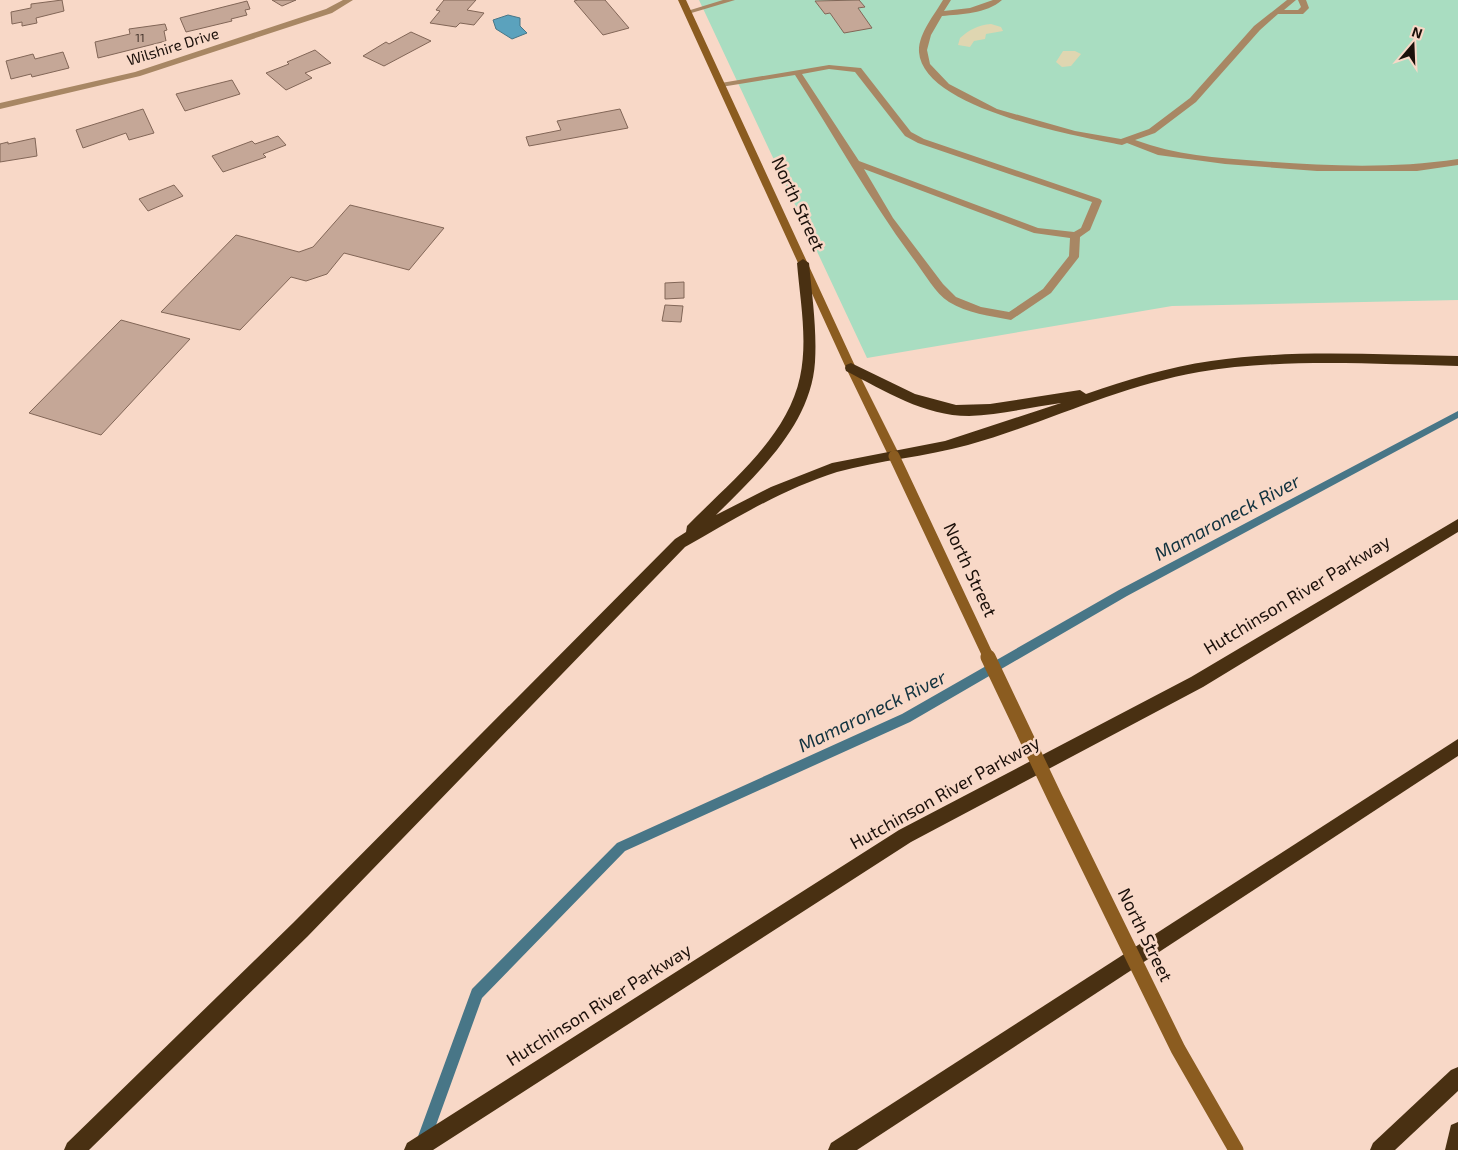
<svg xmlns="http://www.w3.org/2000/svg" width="1458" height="1150" font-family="'Exo 2',sans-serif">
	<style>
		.green { fill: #a9ddc1 }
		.sand { fill: #dfd6b1 }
		.water { fill: #5ba2bd; stroke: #487687 }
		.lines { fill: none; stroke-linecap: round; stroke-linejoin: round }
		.stream { fill: #487687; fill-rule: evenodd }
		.building { fill: #c5a797; stroke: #826657 }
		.service { fill: #a88764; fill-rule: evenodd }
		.minor { fill: #a88764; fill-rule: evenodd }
		.secondary { fill: #8b5c20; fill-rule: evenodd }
		.motorway { fill: #493012; fill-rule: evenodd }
		.secondary-bridge-far1 { stroke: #8b5c20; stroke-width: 11 }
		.secondary-bridge { stroke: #8b5c20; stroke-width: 15 }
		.labels { text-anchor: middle; stroke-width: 5; stroke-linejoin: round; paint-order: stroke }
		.far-number-label { font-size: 12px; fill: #46362d }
		.far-street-label { font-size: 15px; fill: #1b100a; stroke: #f8d8c7 }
		.street-label { font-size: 18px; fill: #1b100a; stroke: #f8d8c7 }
		.water-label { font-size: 19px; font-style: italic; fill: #11323f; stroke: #f8d8c7 }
	</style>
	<rect width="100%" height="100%" fill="#f8d8c7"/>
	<!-- green -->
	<polygon class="green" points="699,0 1458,0 1458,300 1172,306 867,358"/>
	<!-- sand -->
	<g class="sand">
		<path d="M991,24L1001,27L1003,31L986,34L985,39L974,41L970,47L958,45L960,38C969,30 978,25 991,24Z"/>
		<polygon points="1063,51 1075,51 1081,54 1071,66 1062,67 1056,62"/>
	</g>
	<!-- water -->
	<polygon class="water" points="508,15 520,18 520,26 527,33 512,39 496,29 493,20"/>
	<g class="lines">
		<!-- stream -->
		<polygon class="stream" points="1458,411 1458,418 1127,596 910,722 625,851 482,998 427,1150 413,1150 472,989 617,843 902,714 1119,590"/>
	</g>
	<!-- building -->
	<g class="building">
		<polygon points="62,0 64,11 36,18 37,23 22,26 22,22 12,24 11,12 31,8 31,4"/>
		<polygon points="272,0 296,0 282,6"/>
		<polygon points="444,0 476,0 467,10 484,13 474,25 460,23 456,27 430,23 440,11 436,10"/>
		<polygon points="578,0 605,0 629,28 603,35 574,1"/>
		<polygon points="859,0 865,7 858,8 872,28 844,33 830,13 825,14 815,1"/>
		<polygon points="247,1 250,9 245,10 247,15 231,19 232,21 186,32 180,18"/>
		<polygon points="165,24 167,30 164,31 166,41 98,58 95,42 130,34 129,29"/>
		<polygon points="411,32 431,41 384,66 363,56 386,42 389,44"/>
		<polygon points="315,50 331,63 305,73 312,78 286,90 266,73 289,64 287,62"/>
		<polygon points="63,52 69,68 32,77 31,74 11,79 6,61 33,54 35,59"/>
		<polygon points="232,80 240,94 185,111 176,94"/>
		<polygon points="143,109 154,133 129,140 126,133 83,148 76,130"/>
		<polygon points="620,109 628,128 529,146 526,137 561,130 557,121"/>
		<polygon points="278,136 286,145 263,154 266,157 223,172 212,156 252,141 255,144"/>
		<polygon points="35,138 37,156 0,162 0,144 8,142 8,144"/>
		<polygon points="174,185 183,196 148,211 139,199"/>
		<polygon points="350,205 444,228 409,270 344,253 327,274 306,281 291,277 240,330 161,312 236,235 299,252 313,247"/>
		<polygon points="684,282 684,298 665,299 665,283"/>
		<polygon points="665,305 683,306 681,322 662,321"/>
		<polygon points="121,320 190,339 101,435 29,413"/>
	</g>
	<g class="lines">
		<!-- service -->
		<g class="service">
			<polygon points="723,0 735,0 688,14 684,12"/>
			<path d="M943,0H951L944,11L970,8L993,0H1002C986,14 961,14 942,16L931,35L927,50L930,64L949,84L997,109L1075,131L1121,139L1149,129L1190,98L1254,26L1287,0H1296L1284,10H1298L1301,7L1298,0H1306L1309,8L1303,14H1278L1260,30L1196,102L1155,133L1135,140C1175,155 1217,158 1259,161C1326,166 1392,169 1458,159V165L1417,171H1317L1225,164L1158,155L1127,143L1122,145C1077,136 923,109 919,52C918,34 935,14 943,0Z"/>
			<path d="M829,65L861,68L911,132L924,139L1100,199L1102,201L1090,230L1080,237L1079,257L1051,293L1011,320C990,316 967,313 949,302C935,293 925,274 915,261C871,202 835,137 795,75L721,87L717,85L721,83ZM829,69L855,72L905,136L918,143L1092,202L1081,228L1074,232L1038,228L859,161L802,74ZM864,169L1034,233L1070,238L1069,256L1043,289L1009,312L981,307L956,297L943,284L893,218Z"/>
		</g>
		<!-- minor -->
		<polygon class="minor" points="343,0 353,0 332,13 140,76 0,109 0,103 135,72 326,9"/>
		<!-- secondary -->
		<polygon class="secondary" points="678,0 686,0 856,368 900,456 898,459 890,459 846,368"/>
		<!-- motorway -->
		<g class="motorway">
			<path d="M803,259L809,263C812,296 817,329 815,362C811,425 757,474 716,515L771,487L832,463L945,441L1061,403C1031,407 1000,415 969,416C924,416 885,391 846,371L845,368L846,365L851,363L915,394L956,405L990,404L1080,390L1086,394C1127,380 1168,367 1211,361C1292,349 1377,355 1458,356V366C1376,364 1280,358 1199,372C1119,386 1046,423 968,445C925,457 880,460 837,472C783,489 734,519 685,547L308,936L89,1150H64L67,1143L294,922L675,539L686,532L687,526C729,483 787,438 800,377C808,340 800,300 797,263Z"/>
			<polygon points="1458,519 1458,532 1203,687 911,842 433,1150 404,1150 407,1143 899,830 1191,677"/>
			<polygon points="1458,739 1458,756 857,1150 828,1150 831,1143"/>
			<polygon points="1458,1067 1458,1091 1395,1150 1370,1150 1373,1143 1451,1070"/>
			<polygon points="1458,1122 1458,1150 1445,1150 1451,1125"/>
		</g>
		<!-- secondary-bridge-far1 -->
		<polyline class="secondary-bridge-far1" points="894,456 989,658"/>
		<!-- secondary-bridge -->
		<polyline class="secondary-bridge" points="988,657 1055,798 1178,1049 1236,1150"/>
	</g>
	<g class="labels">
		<!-- far-number labels -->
		<g class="far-number-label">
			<text x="140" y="42">11</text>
		</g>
		<!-- far-street labels -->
		<g class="far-street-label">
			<text transform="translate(173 47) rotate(-17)" y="5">Wilshire Drive</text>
		</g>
		<!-- street labels -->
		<g class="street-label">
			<text transform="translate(798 204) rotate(65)" y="6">North Street</text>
			<text transform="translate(970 570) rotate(65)" y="6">North Street</text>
			<text transform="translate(1297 595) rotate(-31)" y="6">Hutchinson River Parkway</text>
			<text transform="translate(945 793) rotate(-29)" y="6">Hutchinson River Parkway</text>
			<text transform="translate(1145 935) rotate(64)" y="6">North Street</text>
			<text transform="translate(599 1005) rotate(-32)" y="6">Hutchinson River Parkway</text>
		</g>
		<!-- water labels -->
		<g class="water-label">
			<text transform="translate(1227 517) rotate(-28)" y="7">Mamaroneck River</text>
			<text transform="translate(872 711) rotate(-26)" y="7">Mamaroneck River</text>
		</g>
	</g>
	<!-- north arrow -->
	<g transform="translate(1413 45) rotate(19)" stroke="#f8d8c7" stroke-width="4" paint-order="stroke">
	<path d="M0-4L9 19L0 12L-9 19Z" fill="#1b100a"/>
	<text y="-8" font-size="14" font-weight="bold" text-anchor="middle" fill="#1b100a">N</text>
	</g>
</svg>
